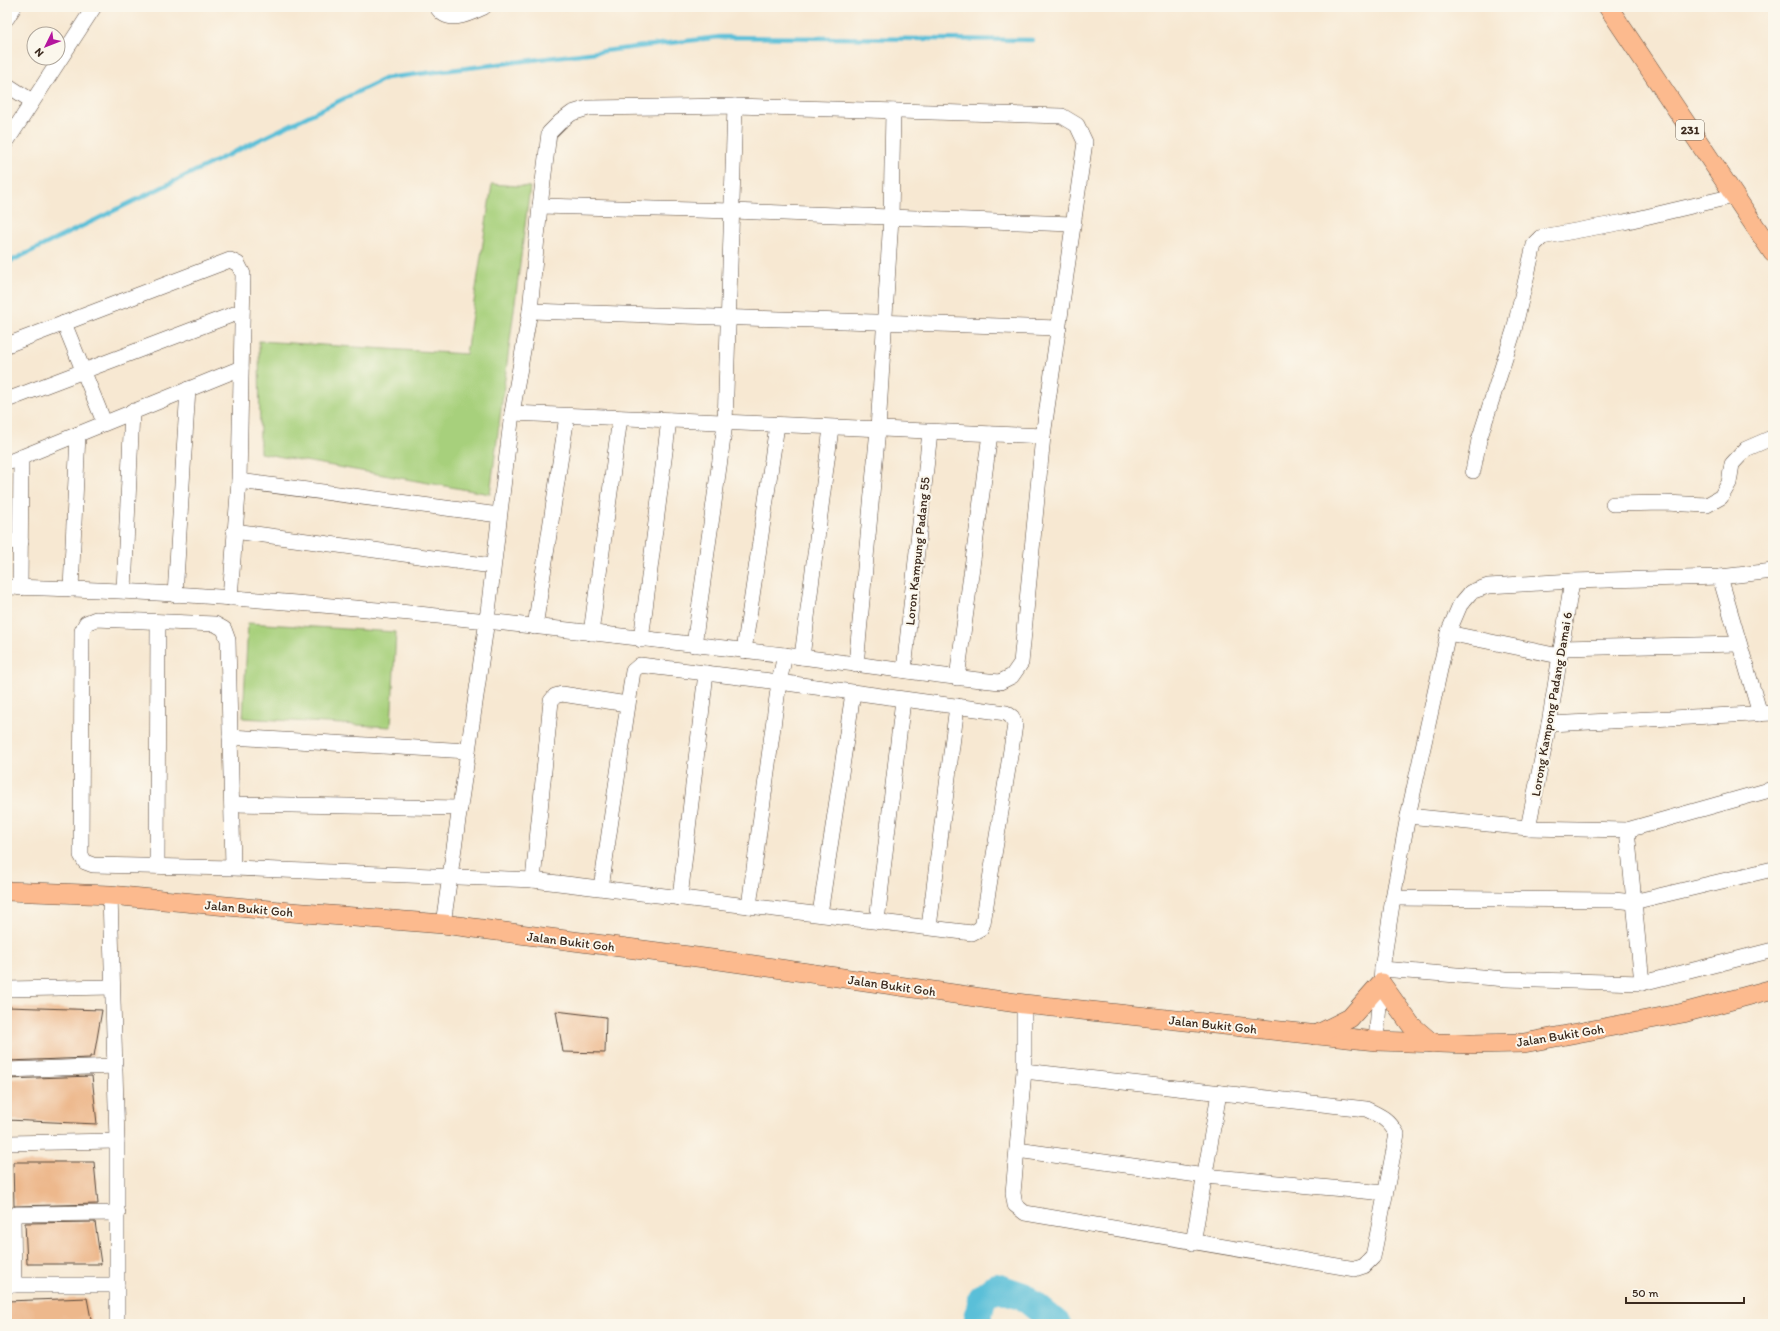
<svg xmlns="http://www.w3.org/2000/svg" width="1780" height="1331" font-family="Itim,sans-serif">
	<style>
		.green { fill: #a7d07c; stroke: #717d4d }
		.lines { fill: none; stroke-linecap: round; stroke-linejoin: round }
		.stream { stroke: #5abfd8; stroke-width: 4.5 }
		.river { stroke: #5abfd8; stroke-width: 28 }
		.building { fill: #edb88c }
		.minor-casing { stroke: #574639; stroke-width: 16 }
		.major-casing { stroke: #574639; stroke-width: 20 }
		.minor { stroke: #fff; stroke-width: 15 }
		.major { stroke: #fcba8e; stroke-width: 19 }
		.labels { text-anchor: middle; stroke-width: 4; stroke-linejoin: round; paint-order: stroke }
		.shield { fill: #fbf7ec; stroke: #75685c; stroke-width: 1 }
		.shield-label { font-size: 12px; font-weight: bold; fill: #3b2a1e }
		.street-label { font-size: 13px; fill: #3b2a1e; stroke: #fbf7ec }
	</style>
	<rect width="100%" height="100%" fill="#fbf7ec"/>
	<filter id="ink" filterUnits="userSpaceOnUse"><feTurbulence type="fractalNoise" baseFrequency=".025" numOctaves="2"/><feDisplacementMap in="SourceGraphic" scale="8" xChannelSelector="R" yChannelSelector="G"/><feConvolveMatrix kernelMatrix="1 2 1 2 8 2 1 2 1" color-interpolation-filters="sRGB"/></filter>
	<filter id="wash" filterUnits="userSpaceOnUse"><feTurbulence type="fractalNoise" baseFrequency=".012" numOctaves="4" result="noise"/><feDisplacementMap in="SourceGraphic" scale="16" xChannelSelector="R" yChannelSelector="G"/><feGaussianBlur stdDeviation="0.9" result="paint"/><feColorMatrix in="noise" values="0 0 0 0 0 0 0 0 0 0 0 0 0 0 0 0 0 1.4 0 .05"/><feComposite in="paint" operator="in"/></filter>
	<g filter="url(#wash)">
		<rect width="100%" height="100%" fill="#f7e8d2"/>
		<!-- green -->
		<g class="green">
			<polygon points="492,184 530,187 490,494 260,453 259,341 466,354"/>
			<polygon points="248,623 396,632 391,727 243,718"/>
		</g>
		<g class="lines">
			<!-- stream -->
			<polyline class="stream" points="7,263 386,78 719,37 1032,40"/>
			<!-- river -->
			<polyline class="river" points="977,1324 982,1298 996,1287 1023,1296 1057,1324"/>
		</g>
		<g id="blocks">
			<!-- building -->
			<g class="building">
				<polygon points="7,1007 102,1010 94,1056 90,1056 90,1058 7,1061"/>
				<polygon points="556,1011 606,1017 605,1053 563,1052"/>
				<polygon points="92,1076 97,1124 7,1120 7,1079"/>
				<polygon points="13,1162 94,1162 98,1204 14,1206"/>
				<polygon points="95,1222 101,1264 27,1264 25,1223"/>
				<polygon points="87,1298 92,1324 7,1324 7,1301"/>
			</g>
		</g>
	</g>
	<g filter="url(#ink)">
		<use href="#blocks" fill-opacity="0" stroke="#574639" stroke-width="1"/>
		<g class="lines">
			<defs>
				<g id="minor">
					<path d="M437,7C448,25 469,14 484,7"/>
					<polyline points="7,18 14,7"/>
					<polyline points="7,85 32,101"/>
					<polyline points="7,141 94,7"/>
					<polyline points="540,206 733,211 1072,224"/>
					<polyline points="530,311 1059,328"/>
					<polyline points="64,323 104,422"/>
					<polyline points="7,345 230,260 238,264 243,274 239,481 230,598"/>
					<polyline points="7,400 242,311"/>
					<polyline points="512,413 1043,436"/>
					<polyline points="7,463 241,368"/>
					<polyline points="1473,471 1479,440 1514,330 1534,245 1542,237 1624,222 1734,196"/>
					<polyline points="239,481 499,515"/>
					<polyline points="1613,504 1665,503 1707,505 1721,497 1729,483 1732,464 1746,449 1769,439 1773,439"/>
					<polyline points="234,531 492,566"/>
					<polyline points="7,541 21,542"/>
					<polyline points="1720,577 1760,714"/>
					<path d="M7,587C273,593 537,626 801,657C867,665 933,676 1000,682L1012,676L1021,663L1043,436L1085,142L1077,125L1062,116L735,106L588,108L572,113L560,122L549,133L540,206L530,311L512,413L487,620L443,924"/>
					<polyline points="20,588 21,457"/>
					<polyline points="71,589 78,434"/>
					<polyline points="124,591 132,411"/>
					<polyline points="175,595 188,389"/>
					<polyline points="535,627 567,416"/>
					<polyline points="591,633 620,418"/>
					<polyline points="1448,633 1559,656"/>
					<polyline points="641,640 669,420"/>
					<polyline points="694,645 725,424 735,106"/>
					<polyline points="1561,648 1739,644"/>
					<polyline points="744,651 777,425"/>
					<polyline points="802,657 831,428"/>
					<polyline points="856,665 878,429 891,218 893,111"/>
					<polyline points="904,670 930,432"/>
					<polyline points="957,678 990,434"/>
					<polyline points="1549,724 1773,713"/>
					<polyline points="230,737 468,751"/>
					<polyline points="232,804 460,808"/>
					<polyline points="1408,816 1528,828 1627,830 1773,789"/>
					<polyline points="1528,828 1549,724 1572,581"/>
					<polyline points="1627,830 1642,983"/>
					<polyline points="157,866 158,622"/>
					<polyline points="233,868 228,640 224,629 215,624 96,619 86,623 82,631 81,855 85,862 93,865 233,868 533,880 972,933 981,928 983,923 1015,725 1012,717 1006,713 779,682 640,665 633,671 601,888"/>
					<polyline points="533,880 551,701 555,696 562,694 627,704"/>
					<polyline points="110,895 117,1141 117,1324"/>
					<polyline points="680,898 706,673"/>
					<polyline points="1393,898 1614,900 1633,902 1773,869"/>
					<polyline points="749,906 779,682 785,655"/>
					<polyline points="820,914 853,693"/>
					<polyline points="877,921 903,700"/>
					<polyline points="929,927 957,706"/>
					<polyline points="1382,969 1506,979 1642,983 1773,950"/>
					<polyline points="7,989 112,987"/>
					<polyline points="1376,1041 1382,969 1393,898 1408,816 1448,633 1460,605 1471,592 1488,586 1572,581 1720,577 1773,571"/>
					<polyline points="7,1070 115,1066"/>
					<path d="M1024,1071L1366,1109C1381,1116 1388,1119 1397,1134L1373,1257L1364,1266L1355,1269L1025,1213L1015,1205L1013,1193L1024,1071V1004"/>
					<polyline points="7,1143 117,1141"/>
					<polyline points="1017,1150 1205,1176 1385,1193"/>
					<polyline points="1193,1243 1219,1093"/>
					<polyline points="7,1285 117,1285"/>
					<polyline points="14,1285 13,1218 16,1214 118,1213"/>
				</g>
				<g id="major">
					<polyline points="1608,7 1773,253"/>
					<polyline points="7,891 110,895 291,912 443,924 712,959 1024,1004 1376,1041 1470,1044 1524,1043 1683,1013 1773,989"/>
					<polyline points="1316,1035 1350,1018 1381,983 1411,1025 1432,1043"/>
				</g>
			</defs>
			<!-- minor casing -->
			<use href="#minor" class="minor-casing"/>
			<!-- major casing -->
			<use href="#major" class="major-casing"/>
			<!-- minor -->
			<use href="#minor" class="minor"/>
			<!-- major -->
			<use href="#major" class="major"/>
		</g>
	</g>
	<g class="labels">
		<!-- shield labels -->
		<rect class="shield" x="1676" y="120" width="28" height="20" rx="3"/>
		<g class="shield-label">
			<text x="1690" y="134">231</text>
		</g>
		<!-- street labels -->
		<g class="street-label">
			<text transform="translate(917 551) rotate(-84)" y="5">Loron Kampung Padang 55</text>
			<text transform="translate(1551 704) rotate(-80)" y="5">Lorong Kampong Padang Damai 6</text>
			<text transform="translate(249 908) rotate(5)" y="5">Jalan Bukit Goh</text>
			<text transform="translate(571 941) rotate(7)" y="5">Jalan Bukit Goh</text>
			<text transform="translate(892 985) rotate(8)" y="5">Jalan Bukit Goh</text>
			<text transform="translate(1213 1024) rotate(6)" y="5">Jalan Bukit Goh</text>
			<text transform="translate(1560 1035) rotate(-9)" y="5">Jalan Bukit Goh</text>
		</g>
	</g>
	<!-- margin -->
	<rect width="1780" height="1331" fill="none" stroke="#fbf7ec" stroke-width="24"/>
	<!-- north arrow -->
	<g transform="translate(46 46) rotate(227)"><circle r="19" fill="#fbf7ec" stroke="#aea59a"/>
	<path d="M0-3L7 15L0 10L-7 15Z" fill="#b5179e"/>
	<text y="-6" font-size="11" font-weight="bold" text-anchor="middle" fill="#3b2a1e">N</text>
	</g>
	<!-- scale -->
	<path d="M1626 1297v6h118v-6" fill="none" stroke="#3b2a1e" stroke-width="2"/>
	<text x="1632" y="1297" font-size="12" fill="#3b2a1e" stroke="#fbf7ec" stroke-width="3" paint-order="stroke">50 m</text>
</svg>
